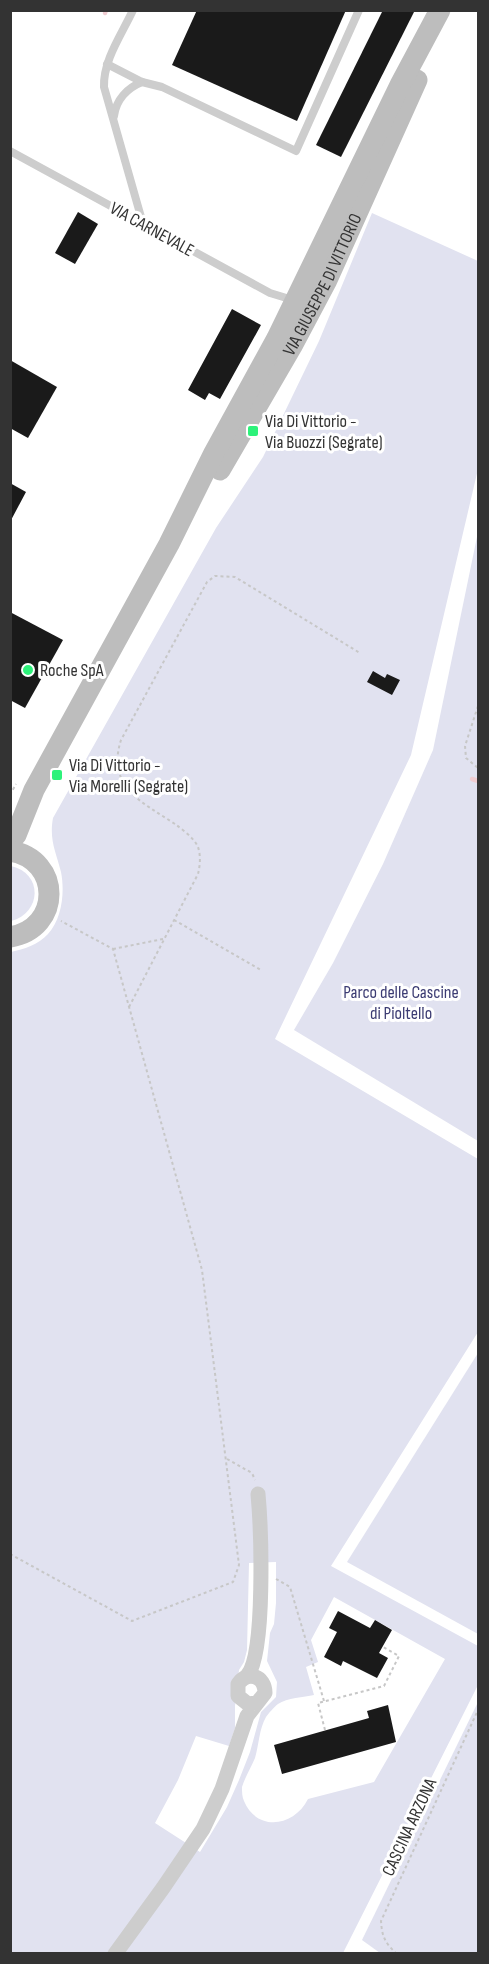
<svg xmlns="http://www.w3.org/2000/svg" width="489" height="1964" font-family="'Sofia Sans Condensed',sans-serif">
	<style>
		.green { fill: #e1e2f0; fill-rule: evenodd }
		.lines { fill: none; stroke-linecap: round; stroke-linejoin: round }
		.stream { stroke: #f0cdd2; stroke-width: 4.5 }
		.building { fill: #1a1a1a }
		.path { stroke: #c7c7c7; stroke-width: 2; stroke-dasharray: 3 3; stroke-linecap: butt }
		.service { stroke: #cdcdcd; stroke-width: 8 }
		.minor { stroke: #cdcdcd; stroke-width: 15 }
		.secondary { stroke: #bdbdbd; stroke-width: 21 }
		.poi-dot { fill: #2df27a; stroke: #fff; stroke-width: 2 }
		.labels { text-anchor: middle; stroke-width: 6; stroke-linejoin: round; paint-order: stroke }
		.street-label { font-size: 18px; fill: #333; stroke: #fff }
		.poi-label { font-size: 18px; fill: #333; stroke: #fff; text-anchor: start }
		.park-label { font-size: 18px; fill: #3c3c73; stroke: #fff }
	</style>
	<rect width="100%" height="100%" fill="#fff"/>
	<!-- green -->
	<g class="green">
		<path d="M372,213L478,261V469L411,755L275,1039L478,1159V1332L331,1566L478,1646V1685L343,1953L11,1954V952C24,949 38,945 48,934C62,919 65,892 61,872C56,852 49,840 53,818L216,528L263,457L319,341ZM276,1562V1603L274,1624L270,1633L267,1661L277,1682L276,1697L261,1712L250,1752L239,1780L227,1807L200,1852L155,1823L178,1780L196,1736L229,1746L235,1728V1706L239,1670L244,1662L247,1650L249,1563ZM334,1597L445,1659L374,1782L308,1799C294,1827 257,1832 244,1801C242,1797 242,1792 242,1787C245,1777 251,1768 255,1758C259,1745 259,1729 266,1717C268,1714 275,1706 278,1704C287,1698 304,1697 314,1695L306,1667L318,1662L311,1640Z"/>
		<polygon points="478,532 478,1141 294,1030 333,963 383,864 433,750"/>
		<path d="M11,866C43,873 42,913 11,921Z"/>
		<polygon points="478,1353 478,1634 347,1562"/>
		<polygon points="478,1702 478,1953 380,1953 362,1940"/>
	</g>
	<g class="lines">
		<!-- stream -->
		<g class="stream">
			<polyline points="105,13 106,10"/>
			<polyline points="472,779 478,781"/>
		</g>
	</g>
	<!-- building -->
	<g class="building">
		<polygon points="197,10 346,10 297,121 172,65"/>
		<polygon points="383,10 415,10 341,157 316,145"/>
		<polygon points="78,212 98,224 75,264 55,253"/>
		<polygon points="232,309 261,325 220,399 209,393 205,400 188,390"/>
		<polygon points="10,360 57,387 28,438 10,428"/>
		<polygon points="10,483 26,492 10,522"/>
		<polygon points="10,612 63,640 25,708 10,700"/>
		<polygon points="373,671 385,678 387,674 400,680 392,695 367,682"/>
		<polygon points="338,1611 370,1628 375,1620 392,1630 379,1653 388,1658 377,1678 343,1661 341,1666 324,1657 337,1632 329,1628"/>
		<polygon points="388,1705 396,1742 282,1774 274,1745 369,1718 367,1711"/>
	</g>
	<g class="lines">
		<!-- path -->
		<g class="path">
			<polyline points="478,706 465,746 466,758 478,768"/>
			<polyline points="10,795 16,784"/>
			<polyline points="174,920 261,970"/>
			<polyline points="113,949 163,939"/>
			<path d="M129,1007L198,874C200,866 201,856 198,847C194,838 183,830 175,824C142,802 106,787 121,740L207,582L215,576L235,577L360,653"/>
			<polyline points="227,1459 252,1473 255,1480"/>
			<polyline points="10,1554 132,1621 233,1582 239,1565 202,1270 113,949 61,921"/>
			<polyline points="276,1579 290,1587 324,1701"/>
			<polyline points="325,1730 318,1703 384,1686 399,1656 383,1647"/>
			<path d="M397,1954C385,1943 382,1937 381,1921L478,1710"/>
		</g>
		<!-- service -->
		<g class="service">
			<path d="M133,10C122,34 103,60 104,87L143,224"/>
			<polyline points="107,64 142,82 162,87 296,151 359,10"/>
			<path d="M114,116C116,100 127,88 142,82"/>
			<polyline points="10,151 270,293 293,300"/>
		</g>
		<!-- minor -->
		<g class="minor">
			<path d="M247,1676C266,1654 261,1527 258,1494"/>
			<path d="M115,1954L163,1888L203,1829L222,1789L247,1716L265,1693C265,1676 248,1670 238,1684V1696L248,1704L257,1703"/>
		</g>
		<!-- secondary -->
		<g class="secondary">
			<path id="s1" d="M220,470L292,346L327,280L417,80"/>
			<polyline points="10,842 16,835 34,790 169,544 214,453 277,338 400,85 440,10"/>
			<path d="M10,851C62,859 62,929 10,937"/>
		</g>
	</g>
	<!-- markers -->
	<g class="poi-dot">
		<rect x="247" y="425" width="12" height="12" rx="3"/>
		<circle cx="28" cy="670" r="6"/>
		<rect x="51" y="769" width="12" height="12" rx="3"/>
	</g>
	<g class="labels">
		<!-- street labels -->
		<g class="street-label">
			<text transform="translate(152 229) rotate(29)" y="6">VIA CARNEVALE</text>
			<text dy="6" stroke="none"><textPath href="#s1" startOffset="212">VIA GIUSEPPE DI VITTORIO</textPath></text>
			<text transform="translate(409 1827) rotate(-65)" y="6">CASCINA ARZONA</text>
		</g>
		<!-- poi labels -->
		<g class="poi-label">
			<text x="265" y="427">Via Di Vittorio -<tspan x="265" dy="21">Via Buozzi (Segrate)</tspan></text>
			<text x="40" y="676">Roche SpA</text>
			<text x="69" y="771">Via Di Vittorio -<tspan x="69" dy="21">Via Morelli (Segrate)</tspan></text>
		</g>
		<!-- park labels -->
		<g class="park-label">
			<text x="401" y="998">Parco delle Cascine<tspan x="401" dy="21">di Pioltello</tspan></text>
		</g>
	</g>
	<!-- border -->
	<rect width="489" height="1964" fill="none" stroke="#333333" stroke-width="24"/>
</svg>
